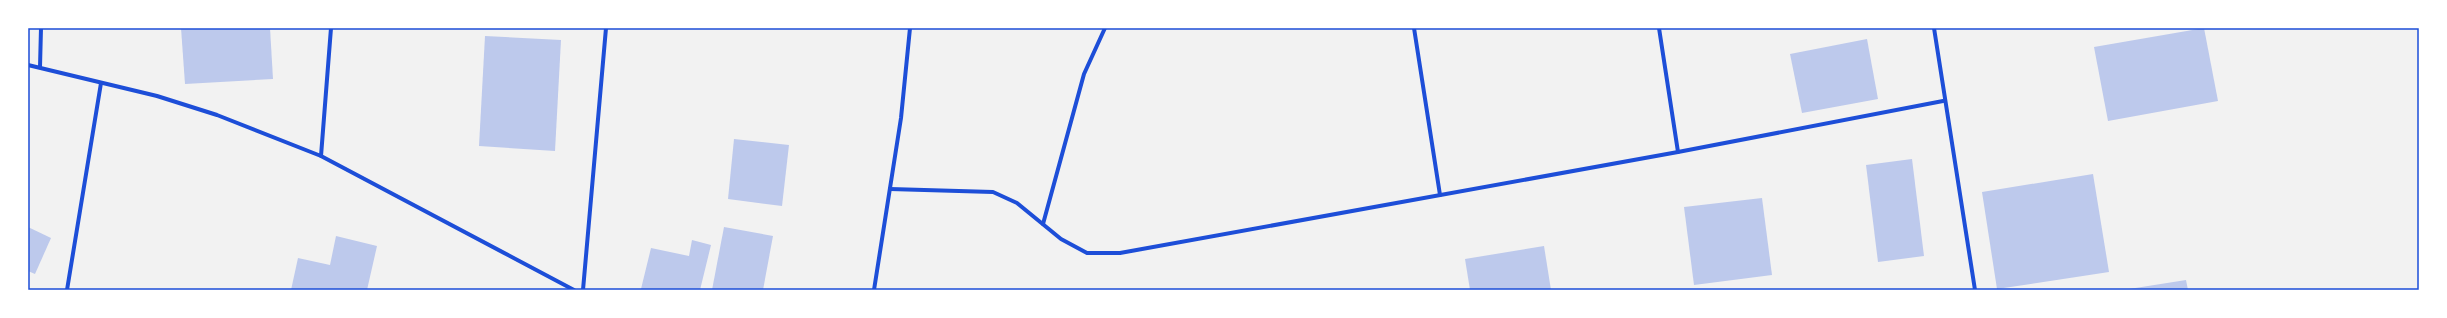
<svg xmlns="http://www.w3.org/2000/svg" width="2447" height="318" font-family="'PT Serif',serif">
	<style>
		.building { fill: #bdc9ec }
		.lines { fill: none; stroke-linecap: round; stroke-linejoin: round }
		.minor { stroke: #1d4ed8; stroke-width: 4 }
		.neatline { fill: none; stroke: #1d4ed8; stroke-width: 1.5 }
	</style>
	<rect width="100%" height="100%" fill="#f2f2f2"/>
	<!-- building -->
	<g class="building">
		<polygon points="181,28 270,28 273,79 185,84"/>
		<polygon points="2204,28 2218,101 2108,121 2094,47"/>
		<polygon points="485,36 561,40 555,151 479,146"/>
		<polygon points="1867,39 1878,99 1802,113 1790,54"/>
		<polygon points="734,139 789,145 782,206 728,199"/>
		<polygon points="1912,159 1924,256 1878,262 1866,165"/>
		<polygon points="2093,174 2109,272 1997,289 1982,192"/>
		<polygon points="1762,198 1772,275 1694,285 1684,207"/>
		<polygon points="28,227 51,238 35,274 28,271"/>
		<polygon points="724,227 773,236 763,290 712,290"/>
		<polygon points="336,236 377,246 367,290 291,290 298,258 330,265"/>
		<polygon points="692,240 711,245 700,290 641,289 651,248 689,256"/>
		<polygon points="1544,246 1551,290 1470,290 1465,259"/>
		<polygon points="2186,280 2188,290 2129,290 2129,289"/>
	</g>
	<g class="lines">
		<!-- minor -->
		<g class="minor">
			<polyline points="1414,28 1440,195"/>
			<polyline points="1659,28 1678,152"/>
			<polyline points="1934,28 1975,290"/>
			<polyline points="28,65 157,96 217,115 321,156 574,290"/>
			<polyline points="40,67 41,28"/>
			<polyline points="321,156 331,28"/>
			<polyline points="890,189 993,192 1017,203 1061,239 1087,253 1120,253 1678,152 1943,101"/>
			<polyline points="1043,224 1084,74 1105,28"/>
			<polyline points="67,290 101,83"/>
			<polyline points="583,290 606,28"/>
			<polyline points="874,290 901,118 910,28"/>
		</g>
	</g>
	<!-- border -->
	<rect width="2447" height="318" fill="none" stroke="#ffffff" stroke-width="58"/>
	<rect x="29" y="29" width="2389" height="260" class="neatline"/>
</svg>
